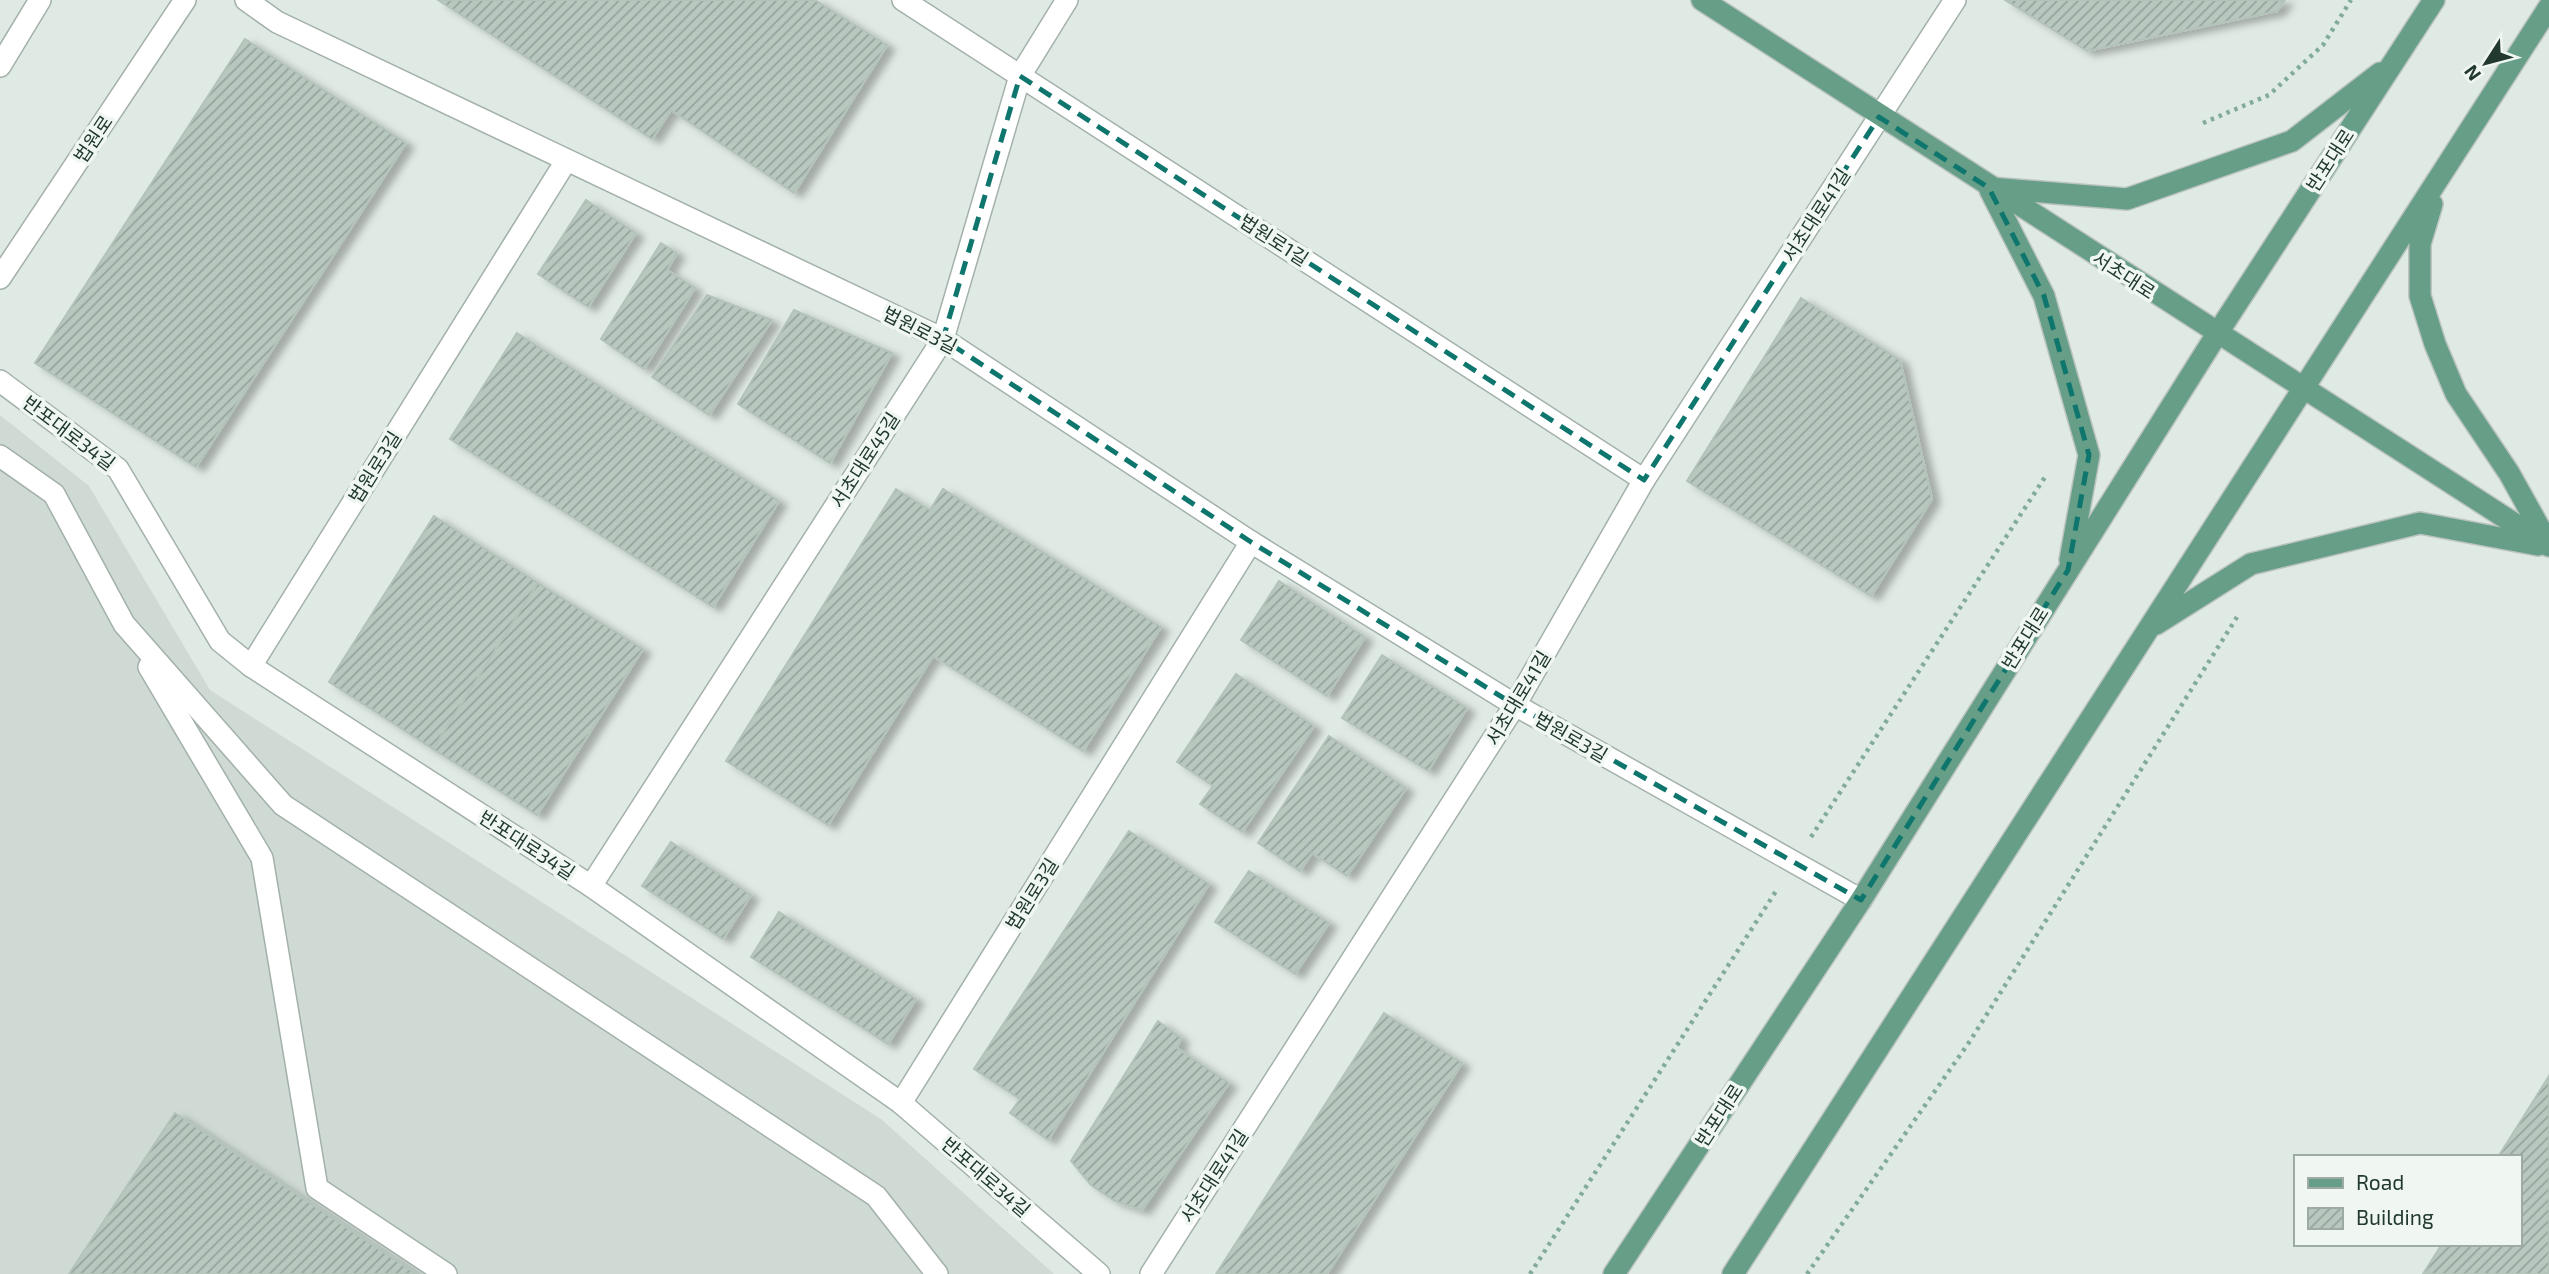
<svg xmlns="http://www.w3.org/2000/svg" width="2549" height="1274" font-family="'Exo 2','Noto Sans KR',sans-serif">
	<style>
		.built { fill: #cedad3 }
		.building { fill: url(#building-hatch); stroke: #b3c3ba; stroke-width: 2; filter: url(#shadow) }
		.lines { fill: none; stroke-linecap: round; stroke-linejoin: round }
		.minor-casing { stroke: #a3b1aa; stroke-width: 24 }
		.tertiary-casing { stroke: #a3b1aa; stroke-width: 24 }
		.primary-casing { stroke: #bcc4c1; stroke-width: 24 }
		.path { stroke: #82ac99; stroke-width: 4.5; stroke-dasharray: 3.5 5; stroke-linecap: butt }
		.minor { stroke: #fff; stroke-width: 21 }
		.tertiary { stroke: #fff; stroke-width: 21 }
		.primary { stroke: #669e87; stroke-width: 21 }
		.marked { fill: none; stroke: #0f766e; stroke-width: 5; stroke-dasharray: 14 9; stroke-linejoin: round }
		.labels { text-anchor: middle; stroke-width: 7; stroke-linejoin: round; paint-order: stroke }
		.street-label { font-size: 19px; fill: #21392f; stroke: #f0f7f2 }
	</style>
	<defs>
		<pattern id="building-hatch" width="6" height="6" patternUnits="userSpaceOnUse" patternTransform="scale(1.75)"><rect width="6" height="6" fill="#b8c8bf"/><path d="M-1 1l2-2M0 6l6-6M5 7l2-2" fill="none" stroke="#95a39c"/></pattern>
		<filter id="shadow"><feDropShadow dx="8" dy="4.5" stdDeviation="3.5" flood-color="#0004"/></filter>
	</defs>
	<rect width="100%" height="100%" fill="#e0eae4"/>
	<!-- built -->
	<polygon class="built" points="0,415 89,486 210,690 881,1119 1054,1274 0,1274"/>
	<!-- building -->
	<g class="building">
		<polygon points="438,0 815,0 887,45 794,193 671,110 652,139"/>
		<polygon points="2005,0 2285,0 2277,11 2087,51"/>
		<polygon points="245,39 406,143 196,467 35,363"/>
		<polygon points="586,200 636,233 588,307 538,274"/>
		<polygon points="661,243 677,253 667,270 695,288 644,369 601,339"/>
		<polygon points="707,295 772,320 709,415 652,377"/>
		<polygon points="1801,298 1900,360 1932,499 1871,596 1687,481"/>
		<polygon points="794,310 892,353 830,463 738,404"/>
		<polygon points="517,333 779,501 713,607 450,439"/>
		<polygon points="896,489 930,510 943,489 1161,627 1083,751 933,656 828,825 726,761"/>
		<polygon points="434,516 538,583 433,749 329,682"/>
		<polygon points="1279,581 1365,637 1327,696 1241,640"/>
		<polygon points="538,583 643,649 537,815 433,749"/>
		<polygon points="1382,655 1467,708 1428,771 1342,718"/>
		<polygon points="1236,674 1314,726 1242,832 1200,804 1213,786 1177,762"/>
		<polygon points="1329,736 1406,788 1347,876 1312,853 1300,871 1258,843"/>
		<polygon points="1129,831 1209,884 1048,1140 1010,1113 1020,1099 974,1069"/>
		<polygon points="671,842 751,895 723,939 642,886"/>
		<polygon points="1249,871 1329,923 1295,974 1215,922"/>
		<polygon points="779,912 916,999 888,1044 751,957"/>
		<polygon points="1384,1013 1462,1063 1327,1274 1216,1274"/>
		<polygon points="1158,1021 1181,1038 1177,1048 1229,1083 1142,1210 1115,1201 1091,1185 1071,1161"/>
		<polygon points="2549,1076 2549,1274 2423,1274 2442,1244 2519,1244 2519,1157 2498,1157"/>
		<polygon points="175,1113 416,1274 69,1274"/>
	</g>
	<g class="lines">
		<defs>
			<g id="minor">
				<polyline points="246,0 277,22 943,339 1251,542 1515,705 1861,900"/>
				<polyline points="903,0 1644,480"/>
				<polyline points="0,381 118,469 220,641 251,666 591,886 901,1103 1099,1274"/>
				<polyline points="0,456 54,494 124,624 283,805 876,1196 937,1274"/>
				<polyline points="251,666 566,161"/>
				<polyline points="149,667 262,858 317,1188 446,1274"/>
				<polyline points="591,886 943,339 1020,76 1067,0"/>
				<polyline points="901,1103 1251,542"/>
				<polyline points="1151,1274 1515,705 1644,480 1955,0"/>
			</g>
			<g id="tertiary">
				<polyline points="0,66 40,0"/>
				<polyline points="0,278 185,0"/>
			</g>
			<g id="primary">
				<polyline points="1702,0 2549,546"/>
				<polyline points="1991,188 2127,199 2292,141 2380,73"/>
				<polyline points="1990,190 2044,296 2089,455 2070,560"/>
				<polyline points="2432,204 2420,244 2420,296 2435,344 2456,394 2509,473 2548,543"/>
				<polyline points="2156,624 2251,564 2420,523 2538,545"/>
				<polyline points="1614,1274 1861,900 2217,334 2434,0"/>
				<polyline points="1733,1274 2549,7"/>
			</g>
		</defs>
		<!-- minor casing -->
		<use href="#minor" class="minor-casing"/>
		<!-- tertiary casing -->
		<use href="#tertiary" class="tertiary-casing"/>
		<!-- primary casing -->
		<use href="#primary" class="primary-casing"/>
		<!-- path -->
		<g class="path">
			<polyline points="2203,123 2269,95 2323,45 2351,0"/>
			<polyline points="1811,837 2045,477"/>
			<polyline points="1530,1274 1778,888"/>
			<polyline points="1807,1274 1970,1041 2237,617"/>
		</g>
		<!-- minor -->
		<use href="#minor" class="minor"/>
		<!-- tertiary -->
		<use href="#tertiary" class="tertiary"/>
		<!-- primary -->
		<use href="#primary" class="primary"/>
	</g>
	<!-- marked area -->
	<path class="marked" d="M1020,76L1644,480L1879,117L1989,188L2044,296L2089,455L2068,570L1861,900L1515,705L1251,542L943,339Z"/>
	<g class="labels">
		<!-- street labels -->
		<g class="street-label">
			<text transform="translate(93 139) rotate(-56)" y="7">법원로</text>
			<text transform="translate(2330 160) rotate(-57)" y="7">반포대로</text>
			<text transform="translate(1816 215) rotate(-57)" y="7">서초대로41길</text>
			<text transform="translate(1274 240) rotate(33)" y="7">법원로1길</text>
			<text transform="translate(2124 275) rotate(33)" y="7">서초대로</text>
			<text transform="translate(920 330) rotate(27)" y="7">법원로3길</text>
			<text transform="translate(69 433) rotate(37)" y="7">반포대로34길</text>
			<text transform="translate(865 460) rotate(-57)" y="7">서초대로45길</text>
			<text transform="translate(375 467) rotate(-58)" y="7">법원로3길</text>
			<text transform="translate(2025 638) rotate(-58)" y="7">반포대로</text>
			<text transform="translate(1518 698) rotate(-59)" y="7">서초대로41길</text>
			<text transform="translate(1571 737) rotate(30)" y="7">법원로3길</text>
			<text transform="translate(527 845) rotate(33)" y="7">반포대로34길</text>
			<text transform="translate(1032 894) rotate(-58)" y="7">법원로3길</text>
			<text transform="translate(1719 1115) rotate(-57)" y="7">반포대로</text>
			<text transform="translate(1214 1176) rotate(-57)" y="7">서초대로41길</text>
			<text transform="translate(986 1177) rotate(41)" y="7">반포대로34길</text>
		</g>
	</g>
	<!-- legend -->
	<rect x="2294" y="1155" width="228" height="91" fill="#f0f7f2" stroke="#9daba4" stroke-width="2"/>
	<rect x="2308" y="1178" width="35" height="10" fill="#669e87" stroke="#9daba4" stroke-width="2"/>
	<text x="2356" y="1190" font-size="21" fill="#21392f">Road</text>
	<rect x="2308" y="1208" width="35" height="21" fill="url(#building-hatch)" stroke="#9daba4" stroke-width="2"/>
	<text x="2356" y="1225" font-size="21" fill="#21392f">Building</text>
	<!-- north arrow -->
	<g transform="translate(2486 63) rotate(234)" stroke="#f0f7f2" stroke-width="5" paint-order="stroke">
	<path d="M0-5L12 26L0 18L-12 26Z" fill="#21392f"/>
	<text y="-10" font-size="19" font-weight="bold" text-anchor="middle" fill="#21392f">N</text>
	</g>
</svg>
